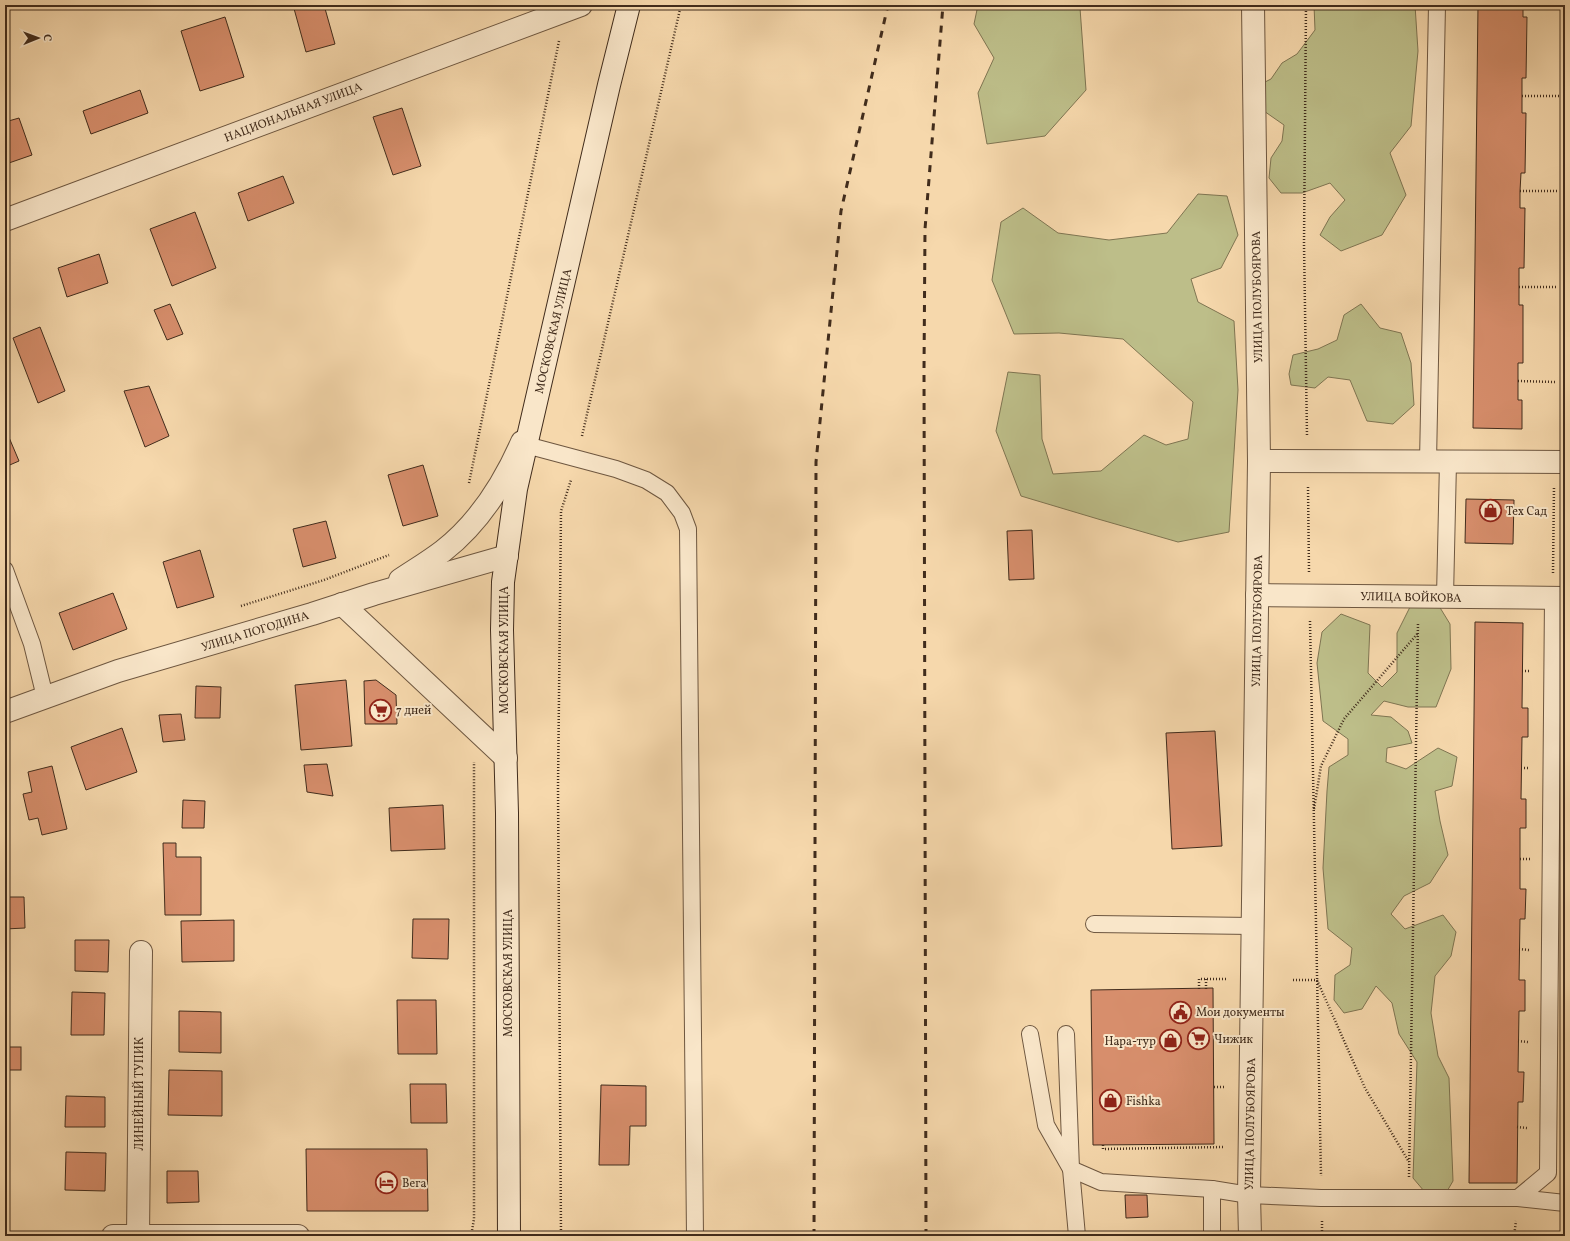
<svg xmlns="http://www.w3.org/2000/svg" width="1570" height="1241" font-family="Vollkorn,serif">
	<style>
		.green { fill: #bdbe89; stroke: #7f7552 }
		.building { fill: #d78e6c; stroke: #412c1c }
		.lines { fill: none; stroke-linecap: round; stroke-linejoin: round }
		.service-casing { stroke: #6e5740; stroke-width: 18 }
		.minor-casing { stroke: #6e5740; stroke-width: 24 }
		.tertiary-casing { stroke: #6e5740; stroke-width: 24 }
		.secondary-casing { stroke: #412c1c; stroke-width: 24 }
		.path { stroke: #412c1c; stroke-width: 2.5; stroke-dasharray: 1 2; stroke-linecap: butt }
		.service { stroke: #f9e6c9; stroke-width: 16 }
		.minor { stroke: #f9e6c9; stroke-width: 22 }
		.tertiary { stroke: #f9e6c9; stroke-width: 22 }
		.secondary { stroke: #f9e6c9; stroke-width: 22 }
		.rail { stroke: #412c1c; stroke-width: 3; stroke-dasharray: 7 7; stroke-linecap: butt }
		.labels { text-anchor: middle; stroke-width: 4; stroke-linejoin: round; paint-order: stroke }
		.street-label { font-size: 12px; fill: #412c1c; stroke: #f9e6c9 }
		.poi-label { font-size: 12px; fill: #412c1c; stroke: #f9e6c9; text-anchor: start }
	</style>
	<rect width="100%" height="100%" fill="#f6d8ac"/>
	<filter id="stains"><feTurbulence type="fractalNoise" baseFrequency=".005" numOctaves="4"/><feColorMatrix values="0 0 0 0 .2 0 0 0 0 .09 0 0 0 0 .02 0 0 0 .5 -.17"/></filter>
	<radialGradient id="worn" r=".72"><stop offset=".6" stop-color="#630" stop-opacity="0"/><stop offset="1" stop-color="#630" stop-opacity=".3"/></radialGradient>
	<!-- green -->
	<g class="green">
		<polygon points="978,5 1078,5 1080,8 1086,90 1045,136 987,144 978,93 994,58 974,24"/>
		<polygon points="1314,5 1415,5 1418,51 1411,126 1390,153 1406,195 1382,235 1341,251 1320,235 1330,217 1345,200 1330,183 1302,193 1281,193 1269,178 1271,158 1282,141 1284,125 1261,109 1259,85 1271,79 1282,63 1297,54 1315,30"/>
		<polygon points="1198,194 1227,196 1238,235 1221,268 1191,279 1198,302 1234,321 1238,390 1229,532 1178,542 1098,519 1021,496 996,431 1008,372 1040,375 1042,439 1053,474 1101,471 1144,435 1166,445 1188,439 1193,402 1123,339 1059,333 1014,334 992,280 1001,222 1023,208 1058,233 1109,240 1167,233"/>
		<polygon points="1361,304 1380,328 1401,333 1411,363 1414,405 1393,424 1367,421 1350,380 1328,377 1315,388 1291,385 1289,374 1293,355 1318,349 1337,340 1344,315"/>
		<polygon points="1439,606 1450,624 1451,669 1436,707 1408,707 1384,701 1371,715 1391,717 1408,731 1412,743 1387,748 1386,762 1406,769 1438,748 1457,757 1452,786 1435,791 1440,821 1448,855 1430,883 1404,896 1391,914 1405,929 1443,915 1456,932 1451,956 1435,976 1431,1013 1438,1056 1449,1078 1453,1181 1446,1193 1424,1191 1413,1178 1417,1062 1399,1034 1392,1003 1376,986 1362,1009 1344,1013 1334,1000 1335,975 1350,965 1352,948 1328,929 1323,868 1327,791 1329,767 1348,755 1348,739 1323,721 1317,663 1322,632 1341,614 1370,625 1368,673 1382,687 1397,672 1397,633 1410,607"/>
	</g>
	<!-- building -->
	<g class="building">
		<polygon points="293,5 324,5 335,44 306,52"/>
		<polygon points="1478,5 1523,5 1523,17 1527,17 1526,78 1522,78 1522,113 1526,113 1525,173 1521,173 1520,191 1520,208 1525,208 1524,268 1519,268 1519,305 1523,305 1523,363 1518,363 1518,400 1522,400 1522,429 1473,428"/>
		<polygon points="225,17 244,77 200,91 181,31"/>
		<polygon points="140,90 148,113 91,134 83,111"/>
		<polygon points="402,108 421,166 393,175 373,117"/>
		<polygon points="19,118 32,155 6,164 5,160 5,122"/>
		<polygon points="283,176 294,203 248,221 238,193"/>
		<polygon points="195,212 216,268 172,286 150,229"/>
		<polygon points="99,254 108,283 67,297 58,268"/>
		<polygon points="170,304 183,334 167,340 154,310"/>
		<polygon points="40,327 65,391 38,403 13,338"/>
		<polygon points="149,386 169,436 145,447 124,391"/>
		<polygon points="5,428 19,461 5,467"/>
		<polygon points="423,465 438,516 403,526 388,475"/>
		<polygon points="1466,499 1514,500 1513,544 1465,543"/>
		<polygon points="326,521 336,558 303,567 293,529"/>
		<polygon points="1032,530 1034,579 1009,580 1007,531"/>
		<polygon points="200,550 214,597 177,608 163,562"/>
		<polygon points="113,593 127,629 73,650 59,613"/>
		<polygon points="1475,622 1523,623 1522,708 1528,708 1528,737 1522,737 1521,799 1526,799 1526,828 1520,828 1520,889 1526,889 1525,919 1520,919 1519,980 1525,980 1525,1011 1519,1011 1518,1072 1524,1072 1523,1102 1518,1102 1517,1183 1469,1183"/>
		<polygon points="346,680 352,746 301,750 295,685"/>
		<polygon points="376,680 396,695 397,724 365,724 364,681"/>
		<polygon points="196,686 221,687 220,718 195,718"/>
		<polygon points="181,714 185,740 163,742 159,715"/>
		<polygon points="122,728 137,772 86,790 71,747"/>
		<polygon points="1215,731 1222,846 1172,849 1166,733"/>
		<polygon points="327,764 333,796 307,792 304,765"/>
		<polygon points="52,766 67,829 42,835 38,818 29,820 23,794 32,792 28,772"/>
		<polygon points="183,800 205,801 204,828 182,828"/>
		<polygon points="443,805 445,849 391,851 389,808"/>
		<polygon points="163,843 176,843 176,857 201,857 201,915 165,915"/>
		<polygon points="5,897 24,897 25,928 5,929"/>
		<polygon points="413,919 449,919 448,959 412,958"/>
		<polygon points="234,920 234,961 182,962 181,921"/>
		<polygon points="75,940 109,940 108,972 75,971"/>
		<polygon points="1213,988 1214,1144 1093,1145 1091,990"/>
		<polygon points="72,992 105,993 104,1035 71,1035"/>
		<polygon points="397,1000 436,1000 437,1054 398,1054"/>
		<polygon points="179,1011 221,1012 221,1053 179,1052"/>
		<rect x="5" y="1047" width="16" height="23"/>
		<polygon points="169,1070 222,1071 222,1116 168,1115"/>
		<polygon points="410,1084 446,1084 447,1123 411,1123"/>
		<polygon points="601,1085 646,1086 646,1126 630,1126 629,1165 599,1165"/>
		<polygon points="66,1096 105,1097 105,1127 65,1127"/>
		<polygon points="306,1149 427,1149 428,1211 307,1211"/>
		<polygon points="66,1152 106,1153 105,1191 65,1190"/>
		<polygon points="167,1171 198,1171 199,1202 167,1203"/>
		<polygon points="1125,1195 1147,1195 1148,1217 1126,1218"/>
		<polygon points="1529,1232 1561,1236 1528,1236"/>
	</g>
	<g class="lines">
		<defs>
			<g id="service">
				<polyline points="526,445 616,469 646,480 667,493 682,513 688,529 695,1236"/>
				<polyline points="1428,462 1437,5"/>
				<polyline points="5,570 32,644 45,697"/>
				<polyline points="1445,597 1448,462"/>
				<polyline points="1094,924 1253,926"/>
				<polyline points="1030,1034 1046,1125 1071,1169 1101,1182 1212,1189 1249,1195 1321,1198 1518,1198 1548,1173 1553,598"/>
				<polyline points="1066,1034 1071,1169 1077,1236"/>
				<polyline points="1212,1189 1212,1236"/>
				<polyline points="1518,1198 1565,1203"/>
			</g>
			<g id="minor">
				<polyline points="5,220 581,5"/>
				<polyline points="1259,461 1565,462"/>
				<polyline points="1257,595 1565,598"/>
				<polyline points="113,1236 298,1236"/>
				<polyline points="138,1236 141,952"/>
				<polyline points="1250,1236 1249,1195 1259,461 1253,5"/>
			</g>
			<g id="tertiary">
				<path d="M400,580C415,570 430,561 443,551C479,523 504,483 522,442"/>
				<polyline points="342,604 506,758"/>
				<polyline points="5,712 118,671 312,614 374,594 507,556"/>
			</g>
			<polyline id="secondary" points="509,1236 507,813 502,630 503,582 516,489 609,85 629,5"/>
		</defs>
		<!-- service casing -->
		<use href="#service" class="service-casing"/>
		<!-- minor casing -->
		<use href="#minor" class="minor-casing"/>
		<!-- tertiary casing -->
		<use href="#tertiary" class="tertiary-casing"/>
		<!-- secondary casing -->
		<use href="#secondary" class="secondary-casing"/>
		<!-- path -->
		<g class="path">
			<polyline points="1306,5 1304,244 1307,436"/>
			<polyline points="1522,96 1565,96"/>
			<polyline points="1520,191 1558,191"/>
			<polyline points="1519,287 1556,287"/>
			<polyline points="1518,381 1555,382"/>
			<polyline points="582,436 681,5"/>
			<polyline points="469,483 559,41"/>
			<polyline points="1308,487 1309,572"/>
			<polyline points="1553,573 1554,486"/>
			<polyline points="241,606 324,580 389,555"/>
			<polyline points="1310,621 1321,1176"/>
			<polyline points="1522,671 1530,671"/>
			<polyline points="1521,768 1529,768"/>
			<polyline points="1314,809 1321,766 1344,719 1418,633"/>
			<polyline points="1520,859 1530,859"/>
			<polyline points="1519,949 1529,950"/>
			<polyline points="1206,979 1206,989"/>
			<polyline points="1293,980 1317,980 1365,1088 1409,1162"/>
			<polyline points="1199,989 1199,979 1227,979"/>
			<polyline points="1518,1041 1528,1042"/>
			<polyline points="1214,1087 1224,1087"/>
			<polyline points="1517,1127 1527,1128"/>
			<polyline points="1103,1145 1103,1149 1224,1147"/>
			<polyline points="1409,1177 1418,622"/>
			<polyline points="1322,1221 1322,1236"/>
			<polyline points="471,1236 474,1219 474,762"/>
			<polyline points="561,1236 558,787 561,511 571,480"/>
			<polyline points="1514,1236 1516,1221"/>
			<polyline points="1564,1236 1565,1225"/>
		</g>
		<!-- service -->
		<use href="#service" class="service"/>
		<!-- minor -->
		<use href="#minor" class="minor"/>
		<!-- tertiary -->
		<use href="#tertiary" class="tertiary"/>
		<!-- secondary -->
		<use href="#secondary" class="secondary"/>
		<!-- rail -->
		<g class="rail">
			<polyline points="814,1236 816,462 841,211 888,5"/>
			<polyline points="926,1236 924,371 925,229 943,5"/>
		</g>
	</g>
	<!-- icons -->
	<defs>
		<symbol id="shop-ring" viewBox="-11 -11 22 22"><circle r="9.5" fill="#f9e6c9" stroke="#8f2418" stroke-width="1.5"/><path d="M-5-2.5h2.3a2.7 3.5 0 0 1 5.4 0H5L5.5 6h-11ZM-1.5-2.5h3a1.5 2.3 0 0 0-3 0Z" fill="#8f2418"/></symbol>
		<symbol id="supermarket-ring" viewBox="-11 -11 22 22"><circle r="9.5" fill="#f9e6c9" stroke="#8f2418" stroke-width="1.5"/><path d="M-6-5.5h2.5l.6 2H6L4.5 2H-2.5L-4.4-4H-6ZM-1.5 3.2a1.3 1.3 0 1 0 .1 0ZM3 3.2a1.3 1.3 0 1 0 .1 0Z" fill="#8f2418"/></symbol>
		<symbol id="civic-ring" viewBox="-11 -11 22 22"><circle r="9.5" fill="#f9e6c9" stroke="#8f2418" stroke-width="1.5"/><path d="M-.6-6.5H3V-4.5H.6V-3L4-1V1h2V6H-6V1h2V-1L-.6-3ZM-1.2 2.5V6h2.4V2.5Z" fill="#8f2418"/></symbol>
		<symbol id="hotel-ring" viewBox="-11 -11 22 22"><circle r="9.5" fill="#f9e6c9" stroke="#8f2418" stroke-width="1.5"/><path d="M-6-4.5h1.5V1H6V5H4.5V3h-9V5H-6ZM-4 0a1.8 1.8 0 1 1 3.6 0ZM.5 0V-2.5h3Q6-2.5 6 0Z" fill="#8f2418"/></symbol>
	</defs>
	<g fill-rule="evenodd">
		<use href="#shop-ring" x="1478" y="498" width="25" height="25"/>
		<use href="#supermarket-ring" x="368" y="698" width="25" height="25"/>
		<use href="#civic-ring" x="1168" y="1000" width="25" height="25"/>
		<use href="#supermarket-ring" x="1186" y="1026" width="25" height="25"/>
		<use href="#shop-ring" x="1158" y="1028" width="25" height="25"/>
		<use href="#shop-ring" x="1098" y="1088" width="25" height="25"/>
		<use href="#hotel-ring" x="374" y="1170" width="25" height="25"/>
	</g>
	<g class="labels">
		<!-- street labels -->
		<g class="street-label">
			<text transform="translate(293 112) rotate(-21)" y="4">НАЦИОНАЛЬНАЯ УЛИЦА</text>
			<text transform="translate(1257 297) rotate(-91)" y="4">УЛИЦА ПОЛУБОЯРОВА</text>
			<text transform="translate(553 331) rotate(-77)" y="4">МОСКОВСКАЯ УЛИЦА</text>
			<text transform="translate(1411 597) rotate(1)" y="4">УЛИЦА ВОЙКОВА</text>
			<text transform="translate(1257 621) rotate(-89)" y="4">УЛИЦА ПОЛУБОЯРОВА</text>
			<text transform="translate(255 631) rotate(-17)" y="4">УЛИЦА ПОГОДИНА</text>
			<text transform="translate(504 650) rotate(-90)" y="4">МОСКОВСКАЯ УЛИЦА</text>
			<text transform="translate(508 973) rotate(-90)" y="4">МОСКОВСКАЯ УЛИЦА</text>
			<text transform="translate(139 1094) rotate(-90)" y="4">ЛИНЕЙНЫЙ ТУПИК</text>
			<text transform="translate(1250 1124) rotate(-89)" y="4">УЛИЦА ПОЛУБОЯРОВА</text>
		</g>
		<!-- poi labels -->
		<g class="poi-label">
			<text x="1506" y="515">Тех Сад</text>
			<text x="396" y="714">7 дней</text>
			<text x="1196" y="1016">Мои документы</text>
			<text x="1214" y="1043">Чижик</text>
			<text x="1156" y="1045" text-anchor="end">Нара-тур</text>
			<text x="1126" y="1105">Fishka</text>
			<text x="402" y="1187">Вега</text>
		</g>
	</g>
	<!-- margin -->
	<rect width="1570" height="1241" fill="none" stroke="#f6d8ac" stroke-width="20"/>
	<rect x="6" y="6" width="1558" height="1229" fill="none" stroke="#412c1c" stroke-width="2"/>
	<rect x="10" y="10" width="1550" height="1221" fill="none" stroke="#412c1c"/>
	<!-- north arrow -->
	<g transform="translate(38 38) rotate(89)" stroke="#f9e6c9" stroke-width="3" paint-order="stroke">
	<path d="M0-3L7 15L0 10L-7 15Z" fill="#412c1c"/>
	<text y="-6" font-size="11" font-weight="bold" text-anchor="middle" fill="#412c1c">С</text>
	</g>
	<rect width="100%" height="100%" filter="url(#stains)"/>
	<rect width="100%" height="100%" fill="url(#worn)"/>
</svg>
